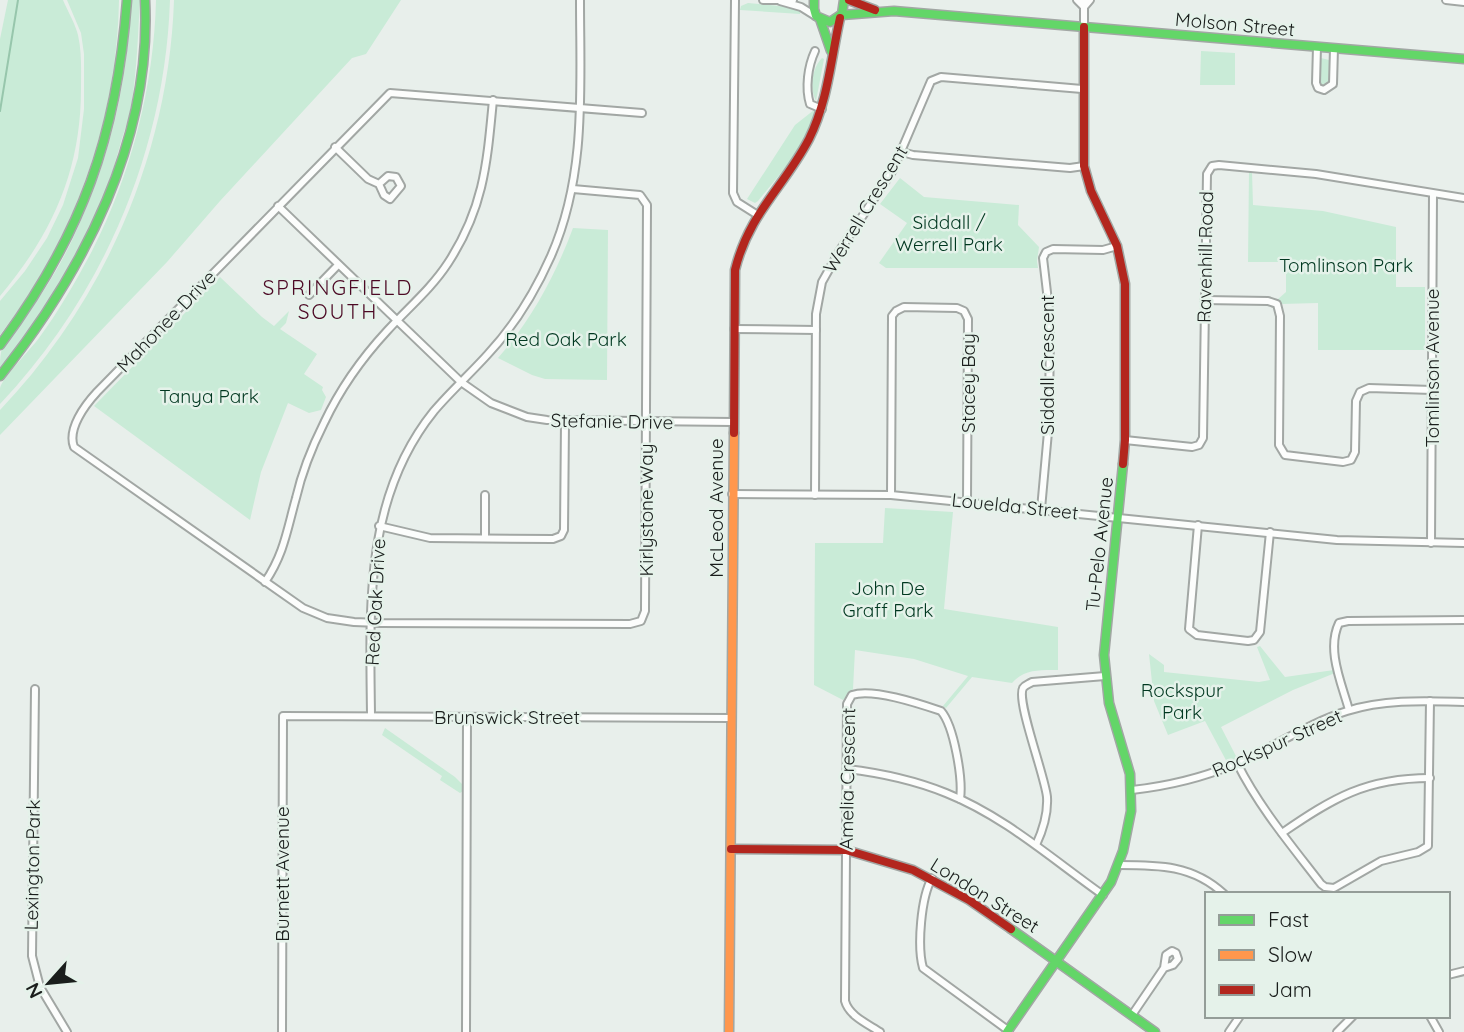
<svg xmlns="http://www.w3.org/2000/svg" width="1464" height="1032" font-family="Quicksand,sans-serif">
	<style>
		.green { fill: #c9ebd7 }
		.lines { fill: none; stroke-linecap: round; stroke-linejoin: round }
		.stream { stroke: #97c6ac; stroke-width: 2 }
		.street-casing { stroke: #a2a7a4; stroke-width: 10 }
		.fast-casing { stroke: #a2a7a4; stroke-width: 11 }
		.slow-casing { stroke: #a2a7a4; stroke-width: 11 }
		.jam-casing { stroke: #a2a7a4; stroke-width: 11 }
		.street { stroke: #fcfdfc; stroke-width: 6 }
		.fast { stroke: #63d668; stroke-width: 8 }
		.slow { stroke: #ff974d; stroke-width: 8 }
		.jam { stroke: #b3261e; stroke-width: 8 }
		.labels { text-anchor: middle; stroke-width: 5; stroke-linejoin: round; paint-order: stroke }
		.street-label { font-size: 19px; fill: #1a1e1c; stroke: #e5f2ea }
		.park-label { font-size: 19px; fill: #003820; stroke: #e5f2ea }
		.neighbourhood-label { font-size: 21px; letter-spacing: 2px; fill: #4d0925; stroke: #e5f2ea }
	</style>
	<rect width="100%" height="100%" fill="#e8efeb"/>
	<!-- green -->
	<g class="green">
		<path d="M8,0H63C68,12 75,23 78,35C82,53 81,71 81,89C81,171 52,234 0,296V39Z"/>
		<path d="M67,0H119C117,122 74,239 0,335V301L25,271L47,238L63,205L78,158L84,109V54L81,33Z"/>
		<path d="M131,0H140C138,34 137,68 132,101C130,115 125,129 121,142C99,226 55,303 0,370C0,363 0,354 2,349C12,329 29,311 42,293C56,272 68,250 78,227C111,155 128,79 131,0Z"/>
		<path d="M156,0H170C165,151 103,295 0,404C0,400 0,393 0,388C2,378 31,349 39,338C59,311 76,281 92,251C131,175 154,86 156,0Z"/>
		<path d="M174,0H401L366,54L352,58L220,201L167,262L0,435V410C105,300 169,153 174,0Z"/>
		<polygon points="748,3 800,8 800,14 740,10 741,6"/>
		<polygon points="1201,51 1235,53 1235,85 1200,85"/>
		<path d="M822,58L824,59L816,101C809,88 812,68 822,58Z"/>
		<polygon points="1321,58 1329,60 1329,85 1326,87 1319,84"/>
		<path d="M814,110C815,136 774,181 758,201L755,203L747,199L795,125Z"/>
		<polygon points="1249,171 1252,172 1253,205 1323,211 1396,227 1396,287 1425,287 1425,350 1318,350 1318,303 1281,304 1277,300 1286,292 1286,262 1248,262"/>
		<polygon points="900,178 924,197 1019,205 1018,225 1039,247 1037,261 1038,268 886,268 879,263 907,223 880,204"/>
		<path d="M573,228L608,230L607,380L545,379L532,375L498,358C532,319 555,276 573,228Z"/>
		<polygon points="220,277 262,317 274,326 289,311 286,323 280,329 317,354 304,374 323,387 322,390 326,397 321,410 309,413 288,403 261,472 250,520 94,406"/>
		<path d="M885,508L953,512L944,609L1058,627V670C1040,670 1024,669 1012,683L972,677L946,708L943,706L968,676L914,659L855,650L853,689L843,700L814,685L815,543H883Z"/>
		<polygon points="1260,646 1285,677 1334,670 1335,673 1293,690 1221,727 1238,760 1228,764 1205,721 1168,735 1154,701 1149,654 1164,665 1164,672 1259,682 1270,680 1257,647"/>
		<polygon points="385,728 455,777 463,785 463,791 460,793 440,780 442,776 382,735"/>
	</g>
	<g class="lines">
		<!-- stream -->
		<polyline class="stream" points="0,111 18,0"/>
		<defs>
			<g id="street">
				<polyline points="735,0 733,193 737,202 756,214"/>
				<polyline points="763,0 793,0"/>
				<polyline points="1077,0 1084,7 1090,0"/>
				<polyline points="1084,0 1084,27"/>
				<polyline points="1446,0 1464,2"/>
				<polyline points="780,1 801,7 817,17"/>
				<polyline points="1317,47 1316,83 1318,88 1324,90 1333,84 1334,48"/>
				<path d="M815,51C808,66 805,88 810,104L822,109"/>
				<polyline points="335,147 368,179 379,184 384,195 390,199 401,186 396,177 388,176 379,184"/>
				<polyline points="902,152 913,155 1070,168 1084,166"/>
				<path d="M573,189L640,195L647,205L645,611L641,621L630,624L380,623L354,622L327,618L303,608L74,447C67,429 85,405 97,392L390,93L642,113"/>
				<polyline points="278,206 461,382 491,403 527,417 547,420 733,422"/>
				<polyline points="309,295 338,265"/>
				<polyline points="1204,300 1268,301 1277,304 1280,316 1279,445 1285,455 1343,462 1351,460 1355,452 1356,401 1360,392 1369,388 1432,390"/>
				<polyline points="734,329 816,330"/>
				<polyline points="1125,440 1192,447 1199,445 1203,438 1207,174 1212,166 1219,165 1316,174 1464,198"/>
				<polyline points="732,494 891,495 1337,540 1464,543"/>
				<polyline points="815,495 816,314 822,282 840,250 893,170 931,81 941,77 1082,89"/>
				<polyline points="891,495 892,316 896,311 904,307 957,308 964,311 968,319 967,501"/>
				<polyline points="1041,509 1049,421 1050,318 1043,258 1046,252 1053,249 1103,250 1117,246"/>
				<polyline points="1198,525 1189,629 1197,635 1248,641 1254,640 1260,632 1270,532"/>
				<polyline points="379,526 430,538 553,539 561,536 564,530 565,422"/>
				<polyline points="485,538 485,495"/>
				<polyline points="1431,543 1433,194"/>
				<path d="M265,582C284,554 287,530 296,498C302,472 312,447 324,423C340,389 362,358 387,331C408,308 431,289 448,263C484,208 487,163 493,100"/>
				<polyline points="35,689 32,956 40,987 67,1032"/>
				<path d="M1349,710C1342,684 1326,650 1339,623L1348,621L1464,620"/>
				<path d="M371,716C370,610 363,499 434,411C451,391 471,373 488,354C515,325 535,292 551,256C587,174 580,87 580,0"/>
				<path d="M1237,763C1259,807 1291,845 1321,884L1325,887L1334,888L1381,861L1418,852L1428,846L1430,701"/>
				<path d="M847,769C881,773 914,780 946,793C1004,816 1052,859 1103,895"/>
				<path d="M1132,790C1168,786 1202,778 1235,764C1273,748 1308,723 1347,711C1385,699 1425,701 1464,702"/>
				<path d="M1282,833C1333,798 1366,778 1430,778"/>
				<path d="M1036,845C1043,830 1048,813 1047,797C1045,776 1016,701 1023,688C1025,685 1029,684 1032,682L1105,676"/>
				<path d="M1119,865C1159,865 1193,865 1224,894"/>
				<path d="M932,878C921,897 917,946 923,968L1009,1031"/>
				<polyline points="1448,975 1464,971"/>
				<polyline points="1132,1015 1164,968 1173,965 1178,959 1176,953 1172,951 1166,955 1164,968"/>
				<polyline points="1430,1016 1439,1032"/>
				<polyline points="282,1032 283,716 731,718"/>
				<polyline points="466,1032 467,717"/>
				<path d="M880,1032C868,1024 849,1016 845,1001L847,704L852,695C873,688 920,704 941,711C954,726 963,779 960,799"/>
				<polyline points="1229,1032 1240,1016"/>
				<polyline points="1337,1032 1353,1016"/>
			</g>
			<g id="fast">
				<polyline points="814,0 814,9 816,16 830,22 842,14 844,0"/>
				<polyline points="842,15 894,11 1464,59"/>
				<polyline points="820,19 831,51"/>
				<path d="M0,345C82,235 117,136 127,0"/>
				<path d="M0,376C84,271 152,139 145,0"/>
				<polyline points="1011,929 1155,1032"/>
				<polyline points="1007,1032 1111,882 1123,851 1131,811 1130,774 1109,703 1104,655 1123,464"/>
			</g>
			<polyline id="slow" points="729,1032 734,433"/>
			<g id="jam">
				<polyline points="849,0 875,10"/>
				<polyline points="1084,27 1084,166 1091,191 1117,246 1125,284 1125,440 1123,464"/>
				<path d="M734,433L735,270C749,213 784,187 809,139C828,101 831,58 840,18"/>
				<polyline points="731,849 846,850 913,870 969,900 1011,929"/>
			</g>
		</defs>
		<!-- street casing -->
		<use href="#street" class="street-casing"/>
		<!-- fast casing -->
		<use href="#fast" class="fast-casing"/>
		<!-- slow casing -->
		<use href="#slow" class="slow-casing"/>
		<!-- jam casing -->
		<use href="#jam" class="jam-casing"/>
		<!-- street -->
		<use href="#street" class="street"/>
		<!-- fast -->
		<use href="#fast" class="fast"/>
		<!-- slow -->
		<use href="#slow" class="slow"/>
		<!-- jam -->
		<use href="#jam" class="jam"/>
	</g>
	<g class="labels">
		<!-- street labels -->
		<g class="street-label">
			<text transform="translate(1235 24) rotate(5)" y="7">Molson Street</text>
			<text transform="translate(865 209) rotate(-59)" y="7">Werrell Crescent</text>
			<text transform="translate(1205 257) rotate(-89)" y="7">Ravenhill Road</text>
			<text transform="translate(166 321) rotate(-46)" y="7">Mahonee Drive</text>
			<text transform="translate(1047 365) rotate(-90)" y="7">Siddall Crescent</text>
			<text transform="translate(1432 368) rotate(-90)" y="7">Tomlinson Avenue</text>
			<text transform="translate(968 383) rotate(-90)" y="7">Stacey Bay</text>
			<text transform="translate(612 421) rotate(1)" y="7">Stefanie Drive</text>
			<text transform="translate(1015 506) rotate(6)" y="7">Louelda Street</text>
			<text transform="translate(716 508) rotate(-90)" y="7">McLeod Avenue</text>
			<text transform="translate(646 510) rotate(-90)" y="7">Kirlystone Way</text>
			<text transform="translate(1099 544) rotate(-84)" y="7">Tu-Pelo Avenue</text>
			<text transform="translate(375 602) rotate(-87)" y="7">Red Oak Drive</text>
			<text x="507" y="724">Brunswick Street</text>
			<text transform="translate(1277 743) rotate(-24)" y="7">Rockspur Street</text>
			<text transform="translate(847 779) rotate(-89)" y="7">Amelia Crescent</text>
			<text transform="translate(32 865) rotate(-89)" y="7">Lexington Park</text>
			<text transform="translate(282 874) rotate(-90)" y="7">Burnett Avenue</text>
			<text transform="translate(985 895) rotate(32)" y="7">London Street</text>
		</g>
		<!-- park labels -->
		<g class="park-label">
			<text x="949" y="229">Siddall /<tspan x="949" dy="22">Werrell Park</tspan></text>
			<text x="1346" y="272">Tomlinson Park</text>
			<text x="566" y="346">Red Oak Park</text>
			<text x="209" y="403">Tanya Park</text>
			<text x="888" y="595">John De<tspan x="888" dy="22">Graff Park</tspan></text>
			<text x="1182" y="697">Rockspur<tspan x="1182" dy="22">Park</tspan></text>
		</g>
		<!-- neighbourhood labels -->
		<g class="neighbourhood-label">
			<text x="338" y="295">SPRINGFIELD<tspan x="338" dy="24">SOUTH</tspan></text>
		</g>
	</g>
	<!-- legend -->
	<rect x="1205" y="892" width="245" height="126" fill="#e5f2ea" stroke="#949d98" stroke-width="2"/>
	<rect x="1219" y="915" width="35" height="10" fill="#63d668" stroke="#949d98" stroke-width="2"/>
	<text x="1268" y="927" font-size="21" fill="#1a1e1c">Fast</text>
	<rect x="1219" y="950" width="35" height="10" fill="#ff974d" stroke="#949d98" stroke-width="2"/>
	<text x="1268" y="962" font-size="21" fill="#1a1e1c">Slow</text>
	<rect x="1219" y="985" width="35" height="10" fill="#b3261e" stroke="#949d98" stroke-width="2"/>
	<text x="1268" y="997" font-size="21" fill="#1a1e1c">Jam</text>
	<!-- north arrow -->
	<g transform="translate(49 983) rotate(243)" stroke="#e5f2ea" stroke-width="5" paint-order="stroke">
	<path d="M0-5L12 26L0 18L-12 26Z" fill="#1a1e1c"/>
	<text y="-10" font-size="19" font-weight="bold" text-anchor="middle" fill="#1a1e1c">N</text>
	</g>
</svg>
